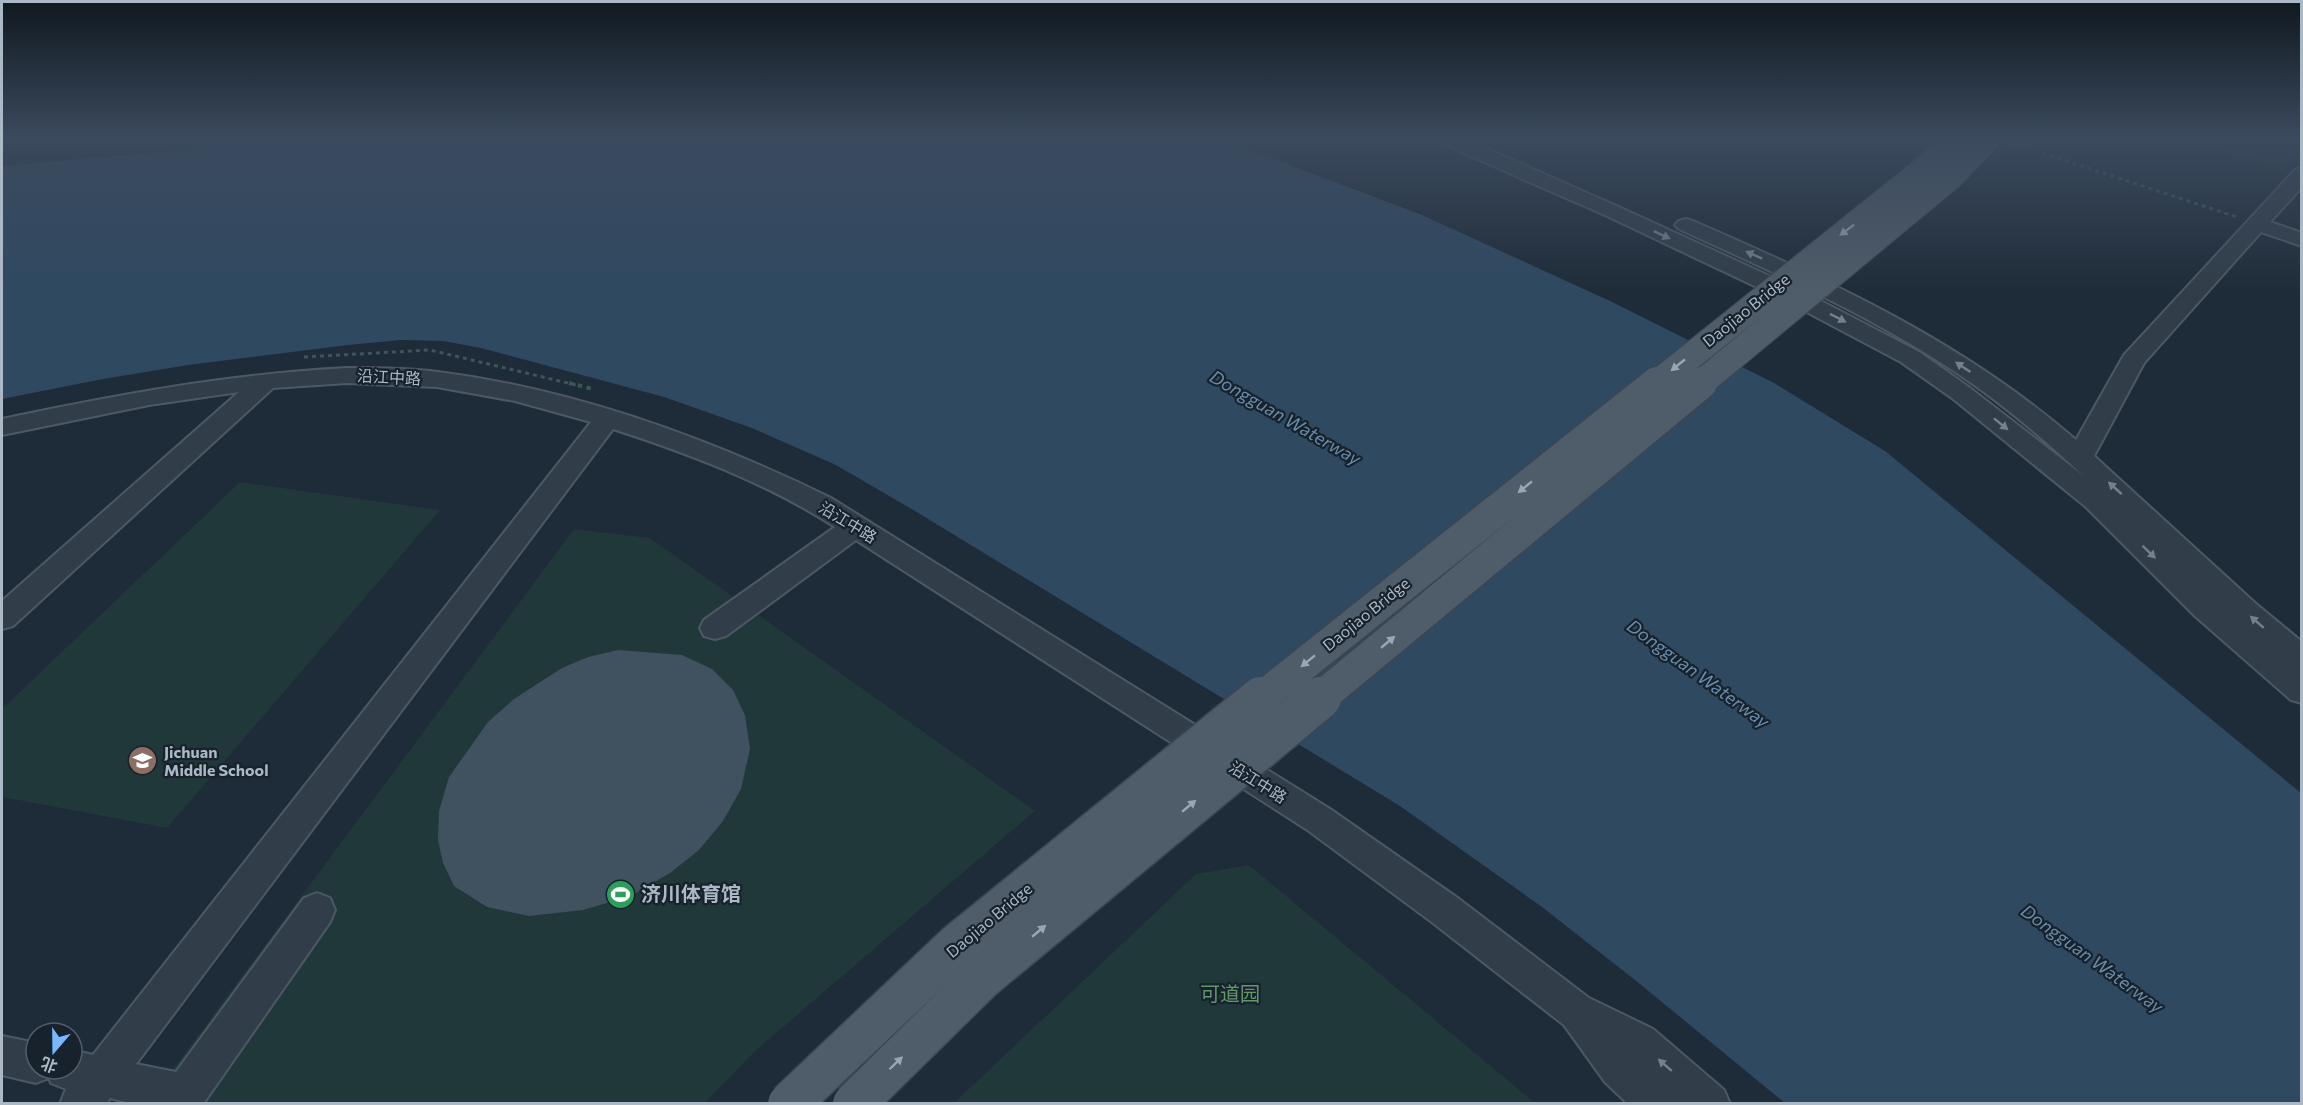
<svg xmlns="http://www.w3.org/2000/svg" width="2303" height="1105" font-family="Commissioner,'Noto Sans SC',sans-serif">
	<style>
		.green { fill: #203839 }
		.water { fill: #2f4961 }
		.building { fill: #405160 }
		.lines { fill: none; stroke-linecap: round; stroke-linejoin: round }
		.minor-casing { stroke: #4c5863; stroke-width: 4 }
		.path-far1 { stroke: #3d5556; stroke-width: 3; stroke-dasharray: 4 4; stroke-linecap: butt }
		.path { stroke: #3d5556; stroke-width: 4; stroke-dasharray: 4.5 4.5; stroke-linecap: butt }
		.minor { fill: #313d48; fill-rule: evenodd }
		.major-bridge-far2-casing { stroke: #3b4652; stroke-width: 28; stroke-linecap: butt }
		.major-bridge-far1-casing { stroke: #3b4652; stroke-width: 35; stroke-linecap: butt }
		.major-bridge-casing { stroke: #3b4652; stroke-width: 45; stroke-linecap: butt }
		.major-bridge-far2 { stroke: #4f5c69; stroke-width: 26 }
		.major-bridge-far1 { stroke: #4f5c69; stroke-width: 32 }
		.major-bridge { stroke: #4f5c69; stroke-width: 42 }
		.oneway { fill: #99a6b3 }
		.oneway2 { fill: #74818d }
		.labels { text-anchor: middle; stroke-width: 4.5; stroke-linejoin: round; paint-order: stroke }
		.street-label { font-size: 16px; fill: #abb8c5; stroke: #17222c }
		.poi-label { font-size: 16px; font-weight: bold; fill: #abb8c5; stroke: #17222c; text-anchor: start }
		.water-label { font-size: 18px; font-style: italic; fill: #698cac; stroke: #17222c }
		.near-poi-label { font-size: 20px; font-weight: bold; fill: #abb8c5; stroke: #17222c; text-anchor: start }
		.near-park-label { font-size: 20px; fill: #619769; stroke: #17222c }
	</style>
	<rect width="100%" height="100%" fill="#1e2b38"/>
	<!-- green -->
	<g class="green">
		<polygon points="2182,139 2301,139 2301,151 2284,170"/>
		<polygon points="240,482 440,510 167,828 2,797 2,709"/>
		<polygon points="574,529 650,538 1035,811 754,1052 705,1103 147,1104"/>
		<polygon points="1249,865 1535,1103 954,1103 1196,874"/>
	</g>
	<!-- water -->
	<polygon class="water" points="312,139 1203,139 1258,153 1422,215 1610,301 1774,383 1885,451 2301,793 2301,1103 1785,1103 1635,980 1542,907 1400,806 915,511 836,465 752,428 664,397 481,348 443,341 401,340 348,345 188,365 103,379 2,399 2,166"/>
	<!-- building -->
	<polygon class="building" points="618,650 682,655 712,669 733,690 745,715 750,749 741,789 723,821 699,850 670,873 631,896 583,910 529,916 487,907 454,886 443,863 438,840 439,811 449,777 488,722 514,699 562,668 588,657"/>
	<g class="lines">
		<defs>
			<g id="minor">
				<path d="M1439,139H1465L1621,208L1800,290L1919,352L1970,388L2085,477C2044,439 2001,402 1954,371C1868,314 1773,272 1679,229L1675,225L1679,221L1686,219L1693,221C1829,280 1963,342 2076,440L2124,355L2295,170L2302,168V187L2270,222L2302,233V246L2261,232L2144,363L2094,456L2255,603L2302,642V703L2291,700L2195,616L2086,507L1952,398L1901,362L1784,300L1607,216L1441,143Z"/>
				<path d="M2002,139H2041L2039,143C2028,146 2015,146 2004,143Z"/>
				<path d="M347,368C378,368 408,368 438,372C574,389 708,438 831,498L1330,809L1459,899L1589,998L1653,1029L1724,1090L1730,1104H1628L1605,1082L1564,1025L1433,923L1306,829L856,540L726,636L715,639L704,636L700,628L704,620L835,527C767,483 690,454 613,429L136,1064L176,1072L304,898L317,893L330,898L335,910L330,922L203,1104H134L110,1098L106,1104H60L66,1089L51,1083L49,1078L36,1083L2,1075V1036L36,1043V1069H72V1050L93,1055L591,422L515,401L437,387L347,383L273,388L13,626L2,629V601L239,392L149,405L2,435V419C116,395 230,374 347,368Z"/>
			</g>
		</defs>
		<!-- minor casing -->
		<use href="#minor" class="minor-casing"/>
		<!-- path-far1 -->
		<g class="path-far1">
			<polyline points="2042,153 2237,217"/>
			<polyline points="304,357 430,350 576,385"/>
		</g>
		<!-- path -->
		<polyline class="path" points="569,383 589,388 587,391"/>
		<!-- minor -->
		<use href="#minor" class="minor"/>
		<defs>
			<g id="major-bridge-far2">
				<polyline points="1655,385 1925,169 1956,139"/>
				<polyline points="1699,385 1951,176 1987,139"/>
			</g>
			<g id="major-bridge-far1">
				<polyline points="1259,700 1657,383"/>
				<polyline points="1318,700 1701,383"/>
			</g>
			<g id="major-bridge">
				<polyline points="789,1104 957,945 1261,698"/>
				<polyline points="854,1104 981,979 1320,698"/>
			</g>
		</defs>
		<!-- major-bridge-far2 casing -->
		<use href="#major-bridge-far2" class="major-bridge-far2-casing"/>
		<!-- major-bridge-far1 casing -->
		<use href="#major-bridge-far1" class="major-bridge-far1-casing"/>
		<!-- major-bridge casing -->
		<use href="#major-bridge" class="major-bridge-casing"/>
		<!-- major-bridge-far2 -->
		<use href="#major-bridge-far2" class="major-bridge-far2"/>
		<!-- major-bridge-far1 -->
		<use href="#major-bridge-far1" class="major-bridge-far1"/>
		<!-- major-bridge -->
		<use href="#major-bridge" class="major-bridge"/>
	</g>
	<!-- one-way arrows -->
	<defs><path id="oneway-solid" d="M-6-.8H1V-3.2L6.5 0L1 3.2V.8H-6Z" transform="scale(1.5)"/></defs>
	<g class="oneway">
		<use href="#oneway-solid" transform="translate(1847 230) rotate(143)"/>
		<use href="#oneway-solid" transform="translate(1678 365) rotate(141)"/>
		<use href="#oneway-solid" transform="translate(1525 487) rotate(141)"/>
		<use href="#oneway-solid" transform="translate(1388 642) rotate(-40)"/>
		<use href="#oneway-solid" transform="translate(1308 661) rotate(141)"/>
		<use href="#oneway-solid" transform="translate(1189 806) rotate(-40)"/>
		<use href="#oneway-solid" transform="translate(1039 931) rotate(-40)"/>
		<use href="#oneway-solid" transform="translate(896 1063) rotate(-44)"/>
	</g>
	<g class="oneway2">
		<use href="#oneway-solid" transform="translate(1662 235) rotate(25)"/>
		<use href="#oneway-solid" transform="translate(1754 255) rotate(-156)"/>
		<use href="#oneway-solid" transform="translate(1838 318) rotate(27)"/>
		<use href="#oneway-solid" transform="translate(1963 367) rotate(-146)"/>
		<use href="#oneway-solid" transform="translate(2001 424) rotate(39)"/>
		<use href="#oneway-solid" transform="translate(2115 488) rotate(-138)"/>
		<use href="#oneway-solid" transform="translate(2149 552) rotate(44)"/>
		<use href="#oneway-solid" transform="translate(2257 622) rotate(-139)"/>
		<use href="#oneway-solid" transform="translate(1665 1065) rotate(-139)"/>
	</g>
	<!-- sky -->
	<linearGradient id="sky" x2="0" y2="1"><stop stop-color="#10181f"/><stop offset="0.47" stop-color="#3b4a5e"/><stop offset="1" stop-color="#3b4a5e" stop-opacity="0"/></linearGradient>
	<rect width="2303" height="294" fill="url(#sky)"/>
	<!-- icons -->
	<defs>
		<symbol id="school-disc" viewBox="-11 -11 22 22"><circle r="9.5" fill="#8d6e63" stroke="#17222c"/><path d="M0-5L7-2L0 1L-7-2ZM-4 1L0 2.5L4 1V4Q0 6-4 4Z" fill="#fff"/></symbol>
		<symbol id="stadium-disc" viewBox="-11 -11 22 22"><circle r="9.5" fill="#2e9e5b" stroke="#17222c"/><path d="M0-5a6.5 5 0 1 0 0 10a6.5 5 0 1 0 0-10ZM-3.5-1.8h7v3.6h-7Z" fill="#fff"/></symbol>
	</defs>
	<g fill-rule="evenodd">
		<use href="#school-disc" x="126" y="744" width="33" height="33"/>
		<use href="#stadium-disc" x="604" y="878" width="33" height="33"/>
	</g>
	<g class="labels">
		<!-- street labels -->
		<g class="street-label">
			<text transform="translate(1746 310) rotate(-39)" y="6">Daojiao Bridge</text>
			<text transform="translate(389 377) rotate(3)" y="6">沿江中路</text>
			<text transform="translate(848 522) rotate(31)" y="6">沿江中路</text>
			<text transform="translate(1366 614) rotate(-39)" y="6">Daojiao Bridge</text>
			<text transform="translate(1258 782) rotate(32)" y="6">沿江中路</text>
			<text transform="translate(989 920) rotate(-40)" y="6">Daojiao Bridge</text>
		</g>
		<!-- poi labels -->
		<g class="poi-label">
			<text x="164" y="758">Jichuan<tspan x="164" dy="18">Middle School</tspan></text>
		</g>
		<!-- water labels -->
		<g class="water-label">
			<text transform="translate(1285 418) rotate(30)" y="6">Dongguan Waterway</text>
			<text transform="translate(1698 674) rotate(36)" y="6">Dongguan Waterway</text>
			<text transform="translate(2092 959) rotate(36)" y="6">Dongguan Waterway</text>
		</g>
		<!-- near-poi labels -->
		<g class="near-poi-label">
			<text x="641" y="901">济川体育馆</text>
		</g>
		<!-- near-park labels -->
		<g class="near-park-label">
			<text x="1230" y="1001">可道园</text>
		</g>
	</g>
	<!-- border -->
	<rect width="2303" height="1105" fill="none" stroke="#abb8c5" stroke-width="6"/>
	<!-- north arrow -->
	<g transform="translate(54 1051) rotate(200)"><circle r="28" fill="#17222c" stroke="#525e69" stroke-width="1.5"/>
	<path d="M0-4.5L10 22L0 15L-10 22Z" fill="#77b8ff"/>
	<text y="-9" font-size="16" font-weight="bold" text-anchor="middle" fill="#abb8c5">北</text>
	</g>
</svg>
